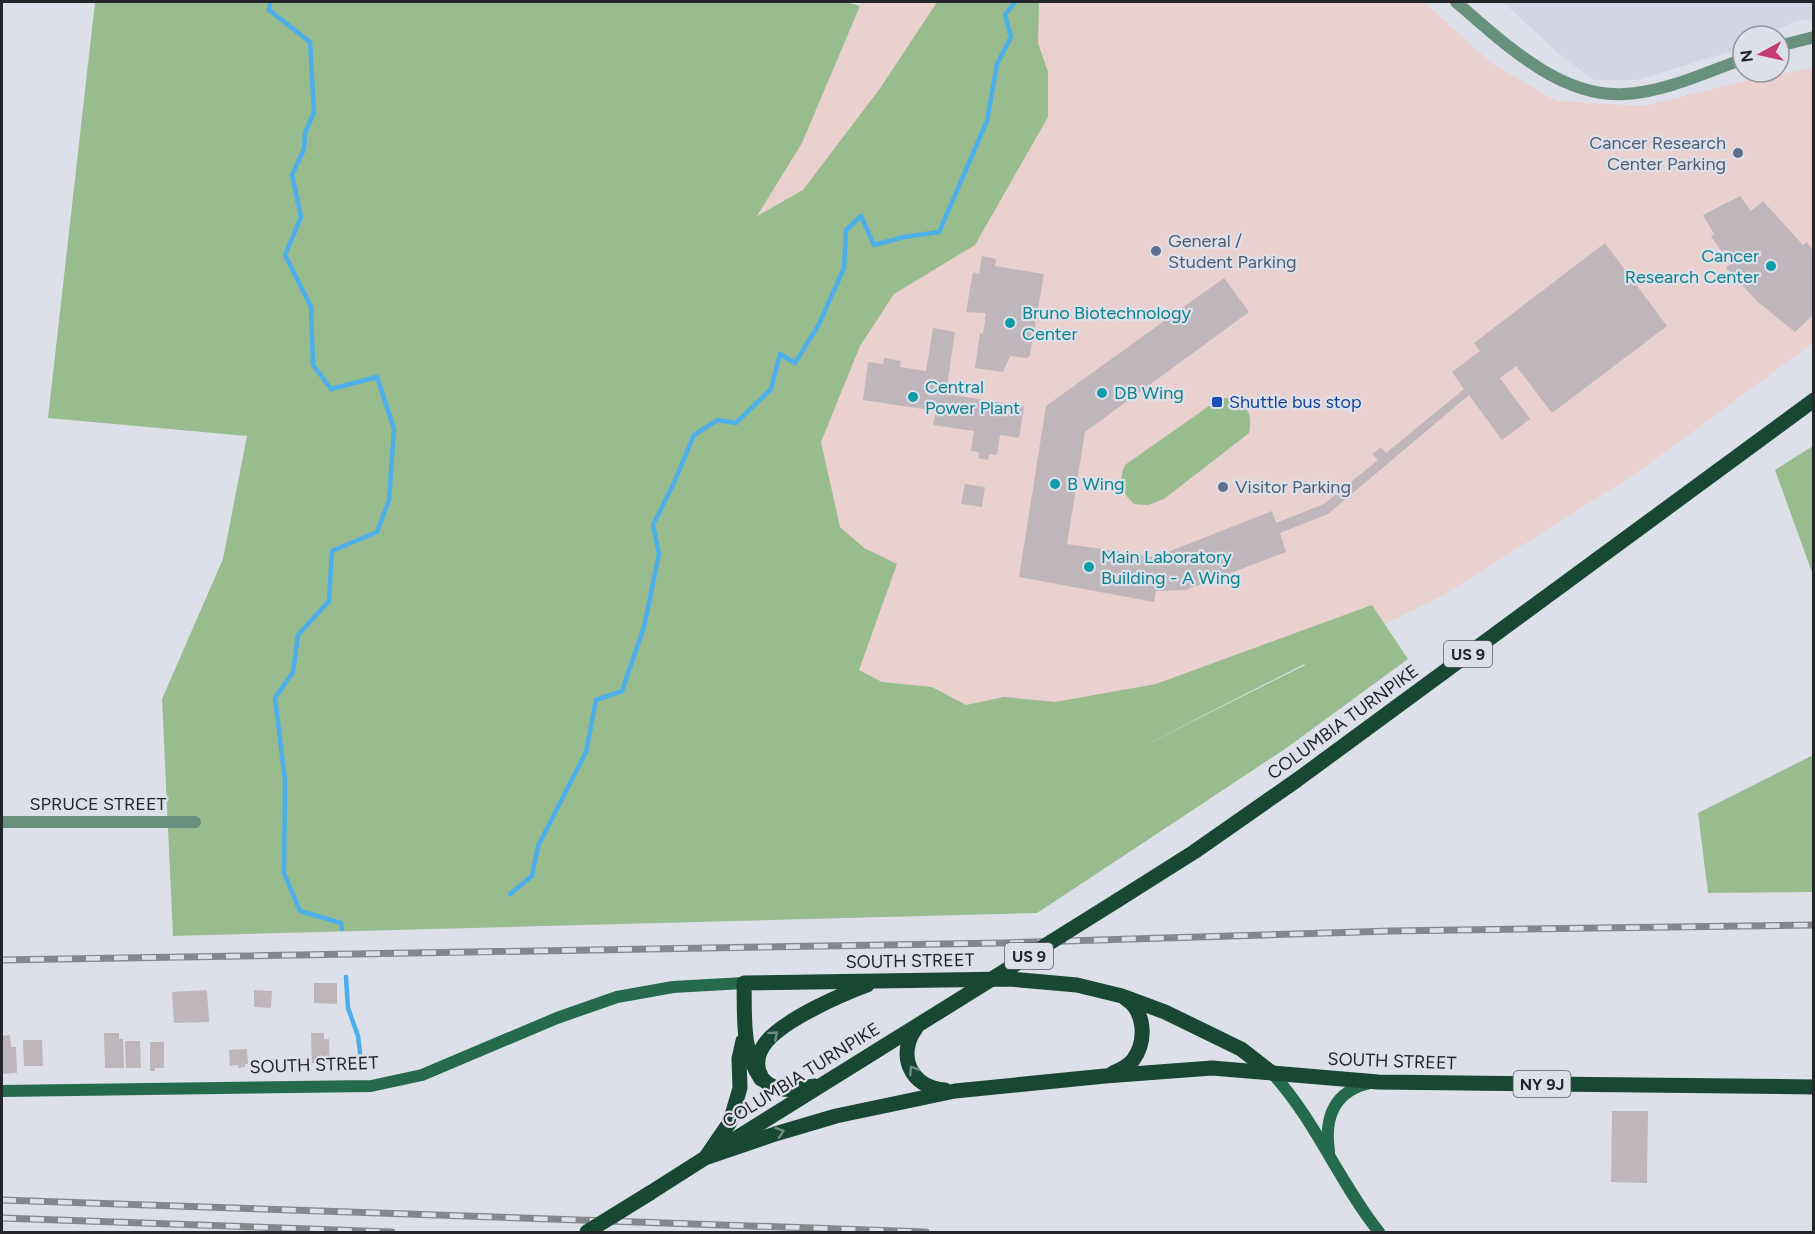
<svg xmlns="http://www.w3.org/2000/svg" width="1815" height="1234" font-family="Figtree,sans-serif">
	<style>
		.built { fill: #d1d5e4 }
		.education { fill: #ead0ce }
		.green { fill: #98bc8d; fill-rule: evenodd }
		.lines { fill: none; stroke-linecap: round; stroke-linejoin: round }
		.stream { stroke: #4daee9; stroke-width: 4.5 }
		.building { fill: #bfb6bb }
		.street { stroke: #67917c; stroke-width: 12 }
		.secondary { stroke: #256a4c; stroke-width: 12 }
		.primary { stroke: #184833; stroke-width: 15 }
		.rail-casing { stroke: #85878d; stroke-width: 7 }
		.rail { stroke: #dee0e9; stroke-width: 4.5; stroke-dasharray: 14; stroke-linecap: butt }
		.primary-bridge { stroke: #184833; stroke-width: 15 }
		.oneway { stroke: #718c85 }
		.service-dot { fill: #5c6f8a; stroke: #dee0e9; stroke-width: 2 }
		.culture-dot { fill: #0f9aa8; stroke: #dee0e9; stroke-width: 2 }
		.transit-dot { fill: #1a4fb4; stroke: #dee0e9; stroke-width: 2 }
		.labels { text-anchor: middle; stroke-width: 4.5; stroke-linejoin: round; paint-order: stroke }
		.shield { fill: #dee0e9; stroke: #5c5d62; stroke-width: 1.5 }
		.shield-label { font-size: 16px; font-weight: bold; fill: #242528 }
		.service-label { font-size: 18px; fill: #4e5e75; stroke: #dee0e9; text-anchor: start }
		.culture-label { font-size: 18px; fill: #0d838f; stroke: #dee0e9; text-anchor: start }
		.transit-label { font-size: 18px; fill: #164399; stroke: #dee0e9; text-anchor: start }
		.street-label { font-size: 18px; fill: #242528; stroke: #dee0e9 }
	</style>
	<rect width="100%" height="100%" fill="#dee0e9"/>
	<!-- built -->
	<polygon class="built" points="1503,2 1813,2 1813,19 1796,21 1765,36 1743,36 1743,47 1741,48 1637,80 1594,80 1558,53"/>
	<!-- education -->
	<polygon class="education" points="862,2 1424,2 1490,62 1556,101 1644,106 1749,80 1813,68 1813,343 1638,472 1442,596 1204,713 1074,782 898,807 574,505 802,143"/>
	<!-- green -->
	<g class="green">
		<path d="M95,2H847L860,6L802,143L757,216L803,190L881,87L937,2H1039L1038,43L1048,72V117L975,245L894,294L860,346L821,442L840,527L864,548L897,564L859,670L882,682L932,687L966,705L1004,697L1055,702L1156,684L1372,605L1408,659L1285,749L1037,913L173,936L162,699L223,559L247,436L48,418ZM1304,664L1305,665L1132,752Z"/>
		<path d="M1227,398C1247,405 1253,411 1249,433L1164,499L1148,505L1134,504C1121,492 1118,481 1125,465L1219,399Z"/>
		<polygon points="1813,446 1813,575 1775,470"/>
		<polygon points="1813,755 1813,892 1708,893 1698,813"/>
	</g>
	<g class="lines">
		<!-- stream -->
		<g class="stream">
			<polyline points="270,2 269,10 310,42 314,112 305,133 304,149 292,175 301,217 285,255 311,307 313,365 331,389 377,377 394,429 389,500 377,532 332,551 329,601 298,635 293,672 275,698 285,780 284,873 300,911 341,923 342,929"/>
			<polyline points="510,894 532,876 538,846 586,752 596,700 622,691 644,627 659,554 653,525 673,485 694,435 718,420 736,423 771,389 780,354 795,363 819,324 844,268 846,230 861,216 874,245 904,237 939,232 987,121 997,64 1011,37 1005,15 1015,2"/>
			<polyline points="346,977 348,1008 358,1036 361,1061"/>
		</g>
	</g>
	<!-- building -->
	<g class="building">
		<polygon points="1740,196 1751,211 1763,201 1803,245 1807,242 1814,253 1814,314 1795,332 1759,303 1726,268 1731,263 1711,237 1714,234 1703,215"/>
		<polygon points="1605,243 1667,326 1552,413 1516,366 1500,378 1530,419 1502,440 1469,395 1328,514 1280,533 1286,552 1186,590 1156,591 1154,602 1019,577 1046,406 1224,278 1249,312 1085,432 1067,544 1155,557 1272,511 1276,523 1324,504 1378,460 1372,454 1381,447 1386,453 1464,389 1452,372 1480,351 1474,343"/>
		<polygon points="982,256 996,259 995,266 1044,274 1030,355 1027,358 1010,356 1003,372 975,368 980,333 983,334 986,313 966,312 973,272 979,274"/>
		<polygon points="933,328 955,332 946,394 1024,406 1019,438 1000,435 997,455 989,454 988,460 978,458 979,452 971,451 974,431 933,425 936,411 863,400 868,362 883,364 884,358 901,361 900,367 926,371"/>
		<polygon points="965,484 985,487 982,507 961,504"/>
		<polygon points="314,983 337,983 337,1004 314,1003"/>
		<polygon points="207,990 209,1022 174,1023 172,992"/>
		<polygon points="254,990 272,991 271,1008 254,1007"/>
		<polygon points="104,1033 119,1033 119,1039 123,1039 124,1068 105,1068"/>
		<polygon points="311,1033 324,1033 324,1039 329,1039 330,1063 312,1063"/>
		<polygon points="10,1035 11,1047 16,1047 17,1073 2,1074 2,1036"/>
		<polygon points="23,1040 42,1040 43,1066 24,1066"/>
		<polygon points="125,1041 140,1041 141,1068 126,1068"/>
		<polygon points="150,1042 164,1042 164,1068 155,1068 155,1071 150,1071"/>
		<polygon points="247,1049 248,1064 245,1064 245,1067 238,1068 238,1065 230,1066 229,1050"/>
		<polygon points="1612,1111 1648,1111 1647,1183 1611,1182"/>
	</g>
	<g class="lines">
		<!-- street -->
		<g class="street">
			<path d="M1456,2C1502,41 1559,98 1624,94C1661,93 1708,72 1743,59"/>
			<polyline points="1779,46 1814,37"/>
			<polyline points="2,822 195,822"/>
		</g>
		<!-- secondary -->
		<g class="secondary">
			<path d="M1272,1073C1316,1121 1339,1182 1379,1232"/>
			<polyline points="2,1091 371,1086 422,1075 557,1018 617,997 673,987 744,983"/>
			<path d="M1329,1151C1324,1117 1334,1091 1370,1083"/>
		</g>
		<!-- primary -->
		<g class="primary">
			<polyline points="1118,900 1194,852 1297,780 1814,400"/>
			<path d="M916,1028C896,1055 911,1088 945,1090"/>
			<path d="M1113,1073C1120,1070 1128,1066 1133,1060C1147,1041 1145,1011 1126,999"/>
			<path d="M761,1079C741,1050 745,1016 744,983L1009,979L1077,985L1122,996L1165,1012L1241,1049L1272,1073"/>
			<path d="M814,1086C804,1088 792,1091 782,1089C756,1085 751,1060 767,1041C786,1019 840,995 867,985"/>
			<polyline points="730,1142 939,1012"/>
			<polyline points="706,1157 730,1122 740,1088 739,1059 743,1041"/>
			<polyline points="650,1193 705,1158 775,1134 836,1116 955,1091 1105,1076 1212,1068 1378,1082 1814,1087"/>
		</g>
		<defs>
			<g id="rail">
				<polyline points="2,960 1002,943 1391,931 1814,925"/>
				<polyline points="2,1200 926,1232"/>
				<polyline points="2,1218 392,1232"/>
			</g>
		</defs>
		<!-- rail casing -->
		<use href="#rail" class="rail-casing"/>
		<!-- rail -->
		<use href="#rail" class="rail"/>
		<!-- primary-bridge -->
		<g class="primary-bridge">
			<polyline points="939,1012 1118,900"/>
			<polyline points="587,1232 650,1193"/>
		</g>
	</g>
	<!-- one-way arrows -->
	<defs><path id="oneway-chevron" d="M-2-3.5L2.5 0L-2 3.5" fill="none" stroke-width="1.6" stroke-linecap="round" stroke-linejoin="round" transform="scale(1.5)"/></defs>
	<g class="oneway">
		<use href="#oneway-chevron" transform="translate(774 1035) rotate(-42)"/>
		<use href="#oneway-chevron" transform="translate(913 1070) rotate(-123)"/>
		<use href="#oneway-chevron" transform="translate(780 1132) rotate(-18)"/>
	</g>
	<!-- markers -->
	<g class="service-dot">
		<circle cx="1738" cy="153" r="6"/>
		<circle cx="1156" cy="251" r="6"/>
		<circle cx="1223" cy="487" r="6"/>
	</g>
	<g class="culture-dot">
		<circle cx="1771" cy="266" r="6"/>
		<circle cx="1010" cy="323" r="6"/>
		<circle cx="1102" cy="393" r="6"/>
		<circle cx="913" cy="397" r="6"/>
		<circle cx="1055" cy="484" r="6"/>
		<circle cx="1089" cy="567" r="6"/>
	</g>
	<rect class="transit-dot" x="1211" y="396" width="12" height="12" rx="3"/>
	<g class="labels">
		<!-- shield labels -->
		<g class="shield">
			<rect x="1444" y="641" width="48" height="26" rx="4.5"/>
			<rect x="1005" y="943" width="48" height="26" rx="4.5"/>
			<rect x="1513.5" y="1071" width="57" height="26" rx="4.5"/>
		</g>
		<g class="shield-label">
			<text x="1468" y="660">US 9</text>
			<text x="1029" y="962">US 9</text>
			<text x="1542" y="1090">NY 9J</text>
		</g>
		<!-- service labels -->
		<g class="service-label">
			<text x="1726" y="149" text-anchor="end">Cancer Research<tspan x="1726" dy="21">Center Parking</tspan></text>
			<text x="1168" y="247">General /<tspan x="1168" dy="21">Student Parking</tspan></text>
			<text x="1235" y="493">Visitor Parking</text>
		</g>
		<!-- culture labels -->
		<g class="culture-label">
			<text x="1759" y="262" text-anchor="end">Cancer<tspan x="1759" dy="21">Research Center</tspan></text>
			<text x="1022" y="319">Bruno Biotechnology<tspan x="1022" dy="21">Center</tspan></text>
			<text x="925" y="393">Central<tspan x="925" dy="21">Power Plant</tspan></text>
			<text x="1114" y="399">DB Wing</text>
			<text x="1067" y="490">B Wing</text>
			<text x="1101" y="563">Main Laboratory<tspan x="1101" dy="21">Building - A Wing</tspan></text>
		</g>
		<!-- transit labels -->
		<g class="transit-label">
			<text x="1229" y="408">Shuttle bus stop</text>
		</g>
		<!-- street labels -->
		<g class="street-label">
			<text transform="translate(1343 722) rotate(-36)" y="6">COLUMBIA TURNPIKE</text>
			<text x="98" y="810">SPRUCE STREET</text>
			<text transform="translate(910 961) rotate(-1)" y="6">SOUTH STREET</text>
			<text transform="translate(1392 1061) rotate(2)" y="6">SOUTH STREET</text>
			<text transform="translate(314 1065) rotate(-2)" y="6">SOUTH STREET</text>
			<text transform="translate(801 1075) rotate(-32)" y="6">COLUMBIA TURNPIKE</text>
		</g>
	</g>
	<!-- border -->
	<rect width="1815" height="1234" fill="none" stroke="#242528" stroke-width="6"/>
	<!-- north arrow -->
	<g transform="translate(1761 54) rotate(262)"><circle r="28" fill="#dee0e9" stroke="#94959c" stroke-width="1.5"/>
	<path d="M0-4.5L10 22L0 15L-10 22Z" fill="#c53a70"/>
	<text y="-9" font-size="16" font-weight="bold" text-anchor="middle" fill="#242528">N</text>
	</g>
</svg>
